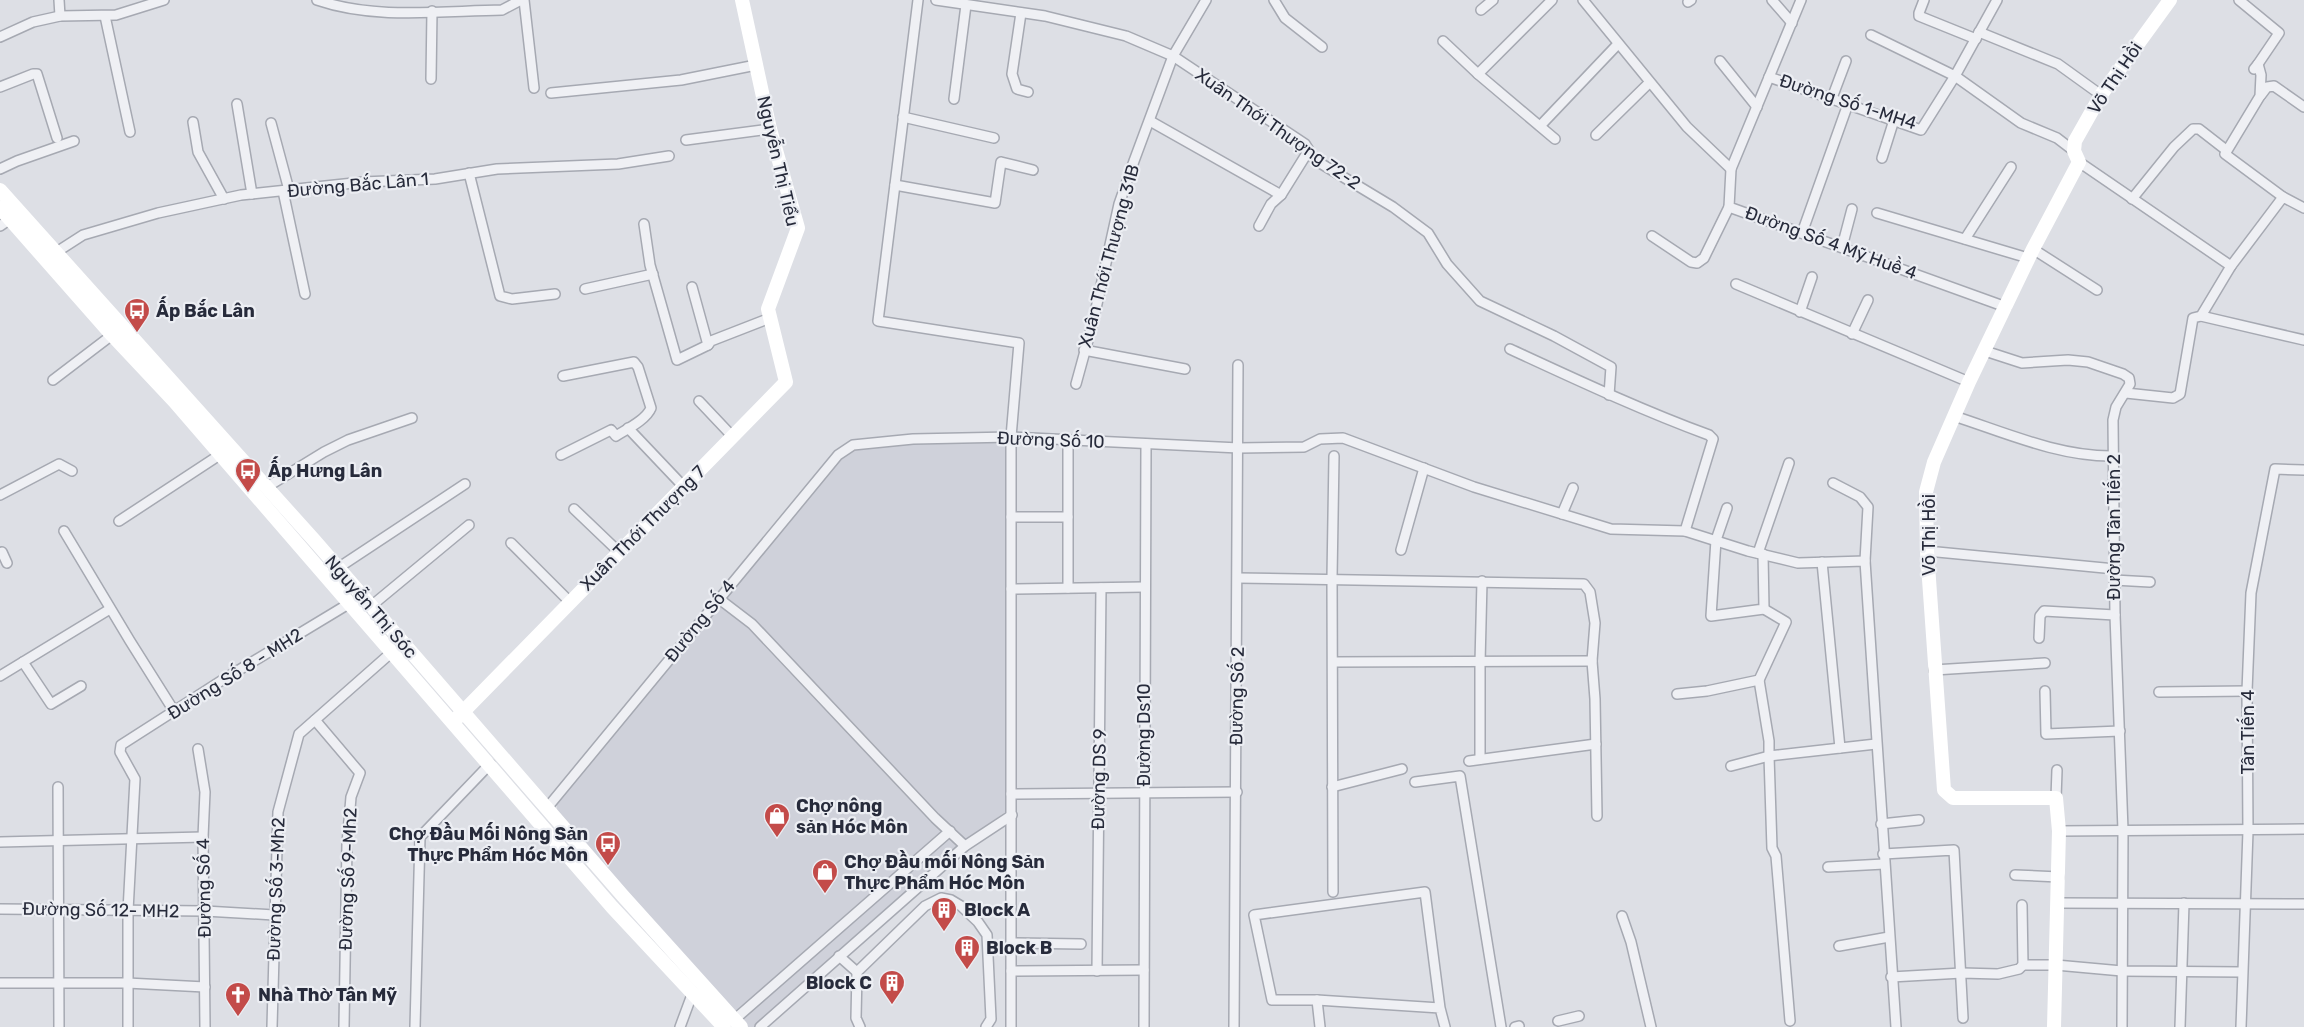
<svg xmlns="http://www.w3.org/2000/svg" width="2304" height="1027" font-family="Rubik,sans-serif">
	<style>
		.built { fill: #cfd1da }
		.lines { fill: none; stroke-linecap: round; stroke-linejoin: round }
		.street-casing { stroke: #a6a9b2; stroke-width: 12 }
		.street { stroke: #eff0f4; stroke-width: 9 }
		.secondary { stroke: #fff; stroke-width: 14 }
		.labels { text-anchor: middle; stroke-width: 4.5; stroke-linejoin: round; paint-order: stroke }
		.street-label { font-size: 18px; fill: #272b3b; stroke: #eceef3 }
		.poi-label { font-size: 18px; font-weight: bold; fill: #272b3b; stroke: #eceef3; text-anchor: start }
	</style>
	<rect width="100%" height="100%" fill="#dddfe5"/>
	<!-- built -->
	<polygon class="built" points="918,442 1007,443 1005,812 957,847 754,1027 747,1027 557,813 557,804 842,457 861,447"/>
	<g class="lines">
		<defs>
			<g id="street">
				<polyline points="59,0 60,16"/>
				<path d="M317,0C375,20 441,11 502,10L521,0"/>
				<polyline points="524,0 534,88"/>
				<polyline points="918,0 878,321 1019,343 1011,437 1011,1027"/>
				<polyline points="936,0 1045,16 1126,36 1173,56 1305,144 1315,160 1393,207 1428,233 1447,264 1480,301 1554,336 1611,367 1609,395"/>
				<polyline points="1274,0 1285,18 1322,47"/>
				<polyline points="1583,0 1687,127 1731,169"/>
				<polyline points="1772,0 1792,23"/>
				<polyline points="1801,0 1731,169 1729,207 2006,307"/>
				<polyline points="1924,0 1919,13 1919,16 1976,39"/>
				<polyline points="2239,0 2279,33 2258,64"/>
				<polyline points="1688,2 1691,0"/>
				<polyline points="1481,10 1493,0"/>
				<polyline points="1021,13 1012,74 1017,89 1028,92"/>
				<polyline points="105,16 130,132"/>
				<polyline points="1979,32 2058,64 2101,95"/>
				<polyline points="1871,35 1955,76 2021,123 2057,138 2074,151"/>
				<polyline points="0,37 33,22 60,16 116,15 164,0"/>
				<polyline points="1443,41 1478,74 1552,0"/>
				<polyline points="1720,61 1757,107"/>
				<polyline points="2254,69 2258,64 2261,75 2260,96 2225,154 2283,197"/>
				<polyline points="1478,74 1555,139"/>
				<polyline points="1769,77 1921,130 1955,76 1997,0"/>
				<polyline points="431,79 432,11"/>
				<polyline points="0,87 33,74 37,74 57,138"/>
				<polyline points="551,93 681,80 756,65"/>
				<polyline points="2261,95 2267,87 2274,86 2304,107"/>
				<polyline points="1832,98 1846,61"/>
				<polyline points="954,99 966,5"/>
				<polyline points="237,104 252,194"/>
				<polyline points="903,117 994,138"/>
				<polyline points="1150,121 1281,195"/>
				<polyline points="193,122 198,152 224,199"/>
				<polyline points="271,123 289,190"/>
				<polyline points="1540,126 1618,44"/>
				<polyline points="1596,135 1649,83"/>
				<polyline points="686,140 770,129"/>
				<polyline points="1882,158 1894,120"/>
				<polyline points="2079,162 2231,266"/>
				<polyline points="0,169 17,161 74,141"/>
				<polyline points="469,173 500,296 512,299 555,294"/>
				<polyline points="895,185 995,203 1001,162 1033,170"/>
				<polyline points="283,191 305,294"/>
				<polyline points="2132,199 2174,147 2193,129 2199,129 2226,150"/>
				<polyline points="1877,213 2028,258"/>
				<polyline points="644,224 650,265 677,360 708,345 711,341 770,318"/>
				<polyline points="0,226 10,219"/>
				<polyline points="1259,226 1271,204 1281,195 1309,150"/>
				<polyline points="1802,233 1848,104"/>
				<polyline points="1652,236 1691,262 1697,263 1704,258 1729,207"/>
				<polyline points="1965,239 2011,167"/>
				<polyline points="1842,247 1852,209"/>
				<polyline points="2033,249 2097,290"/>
				<polyline points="55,253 83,235 158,213 241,195 363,182 435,179 497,169 618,164 669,156"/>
				<polyline points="1736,284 1969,382"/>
				<polyline points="692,287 708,345"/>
				<polyline points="585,289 653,274"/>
				<polyline points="1800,312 1812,277"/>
				<polyline points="2201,316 2304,340"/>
				<polyline points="1852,334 1868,300"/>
				<path d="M1510,349C1575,379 1641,410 1709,435L1713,439L1685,531"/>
				<polyline points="1084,350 1185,369"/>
				<polyline points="1985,351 2022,363 2068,360 2088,362 2123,374 2129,378 2130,384 2116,407 2113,420 2115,615 2123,830 2122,1027"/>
				<polyline points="53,380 112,335"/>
				<polyline points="1076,384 1093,322 1119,204 1134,161 1173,56 1206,0"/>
				<polyline points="2126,393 2173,398 2180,394 2193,318 2201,316 2231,266 2283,197 2304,208"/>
				<polyline points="699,401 733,437"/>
				<path d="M1954,416C2006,433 2060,457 2114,456"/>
				<polyline points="628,428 683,486"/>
				<polyline points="1068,440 1068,588"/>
				<path d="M561,455L611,430L616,436C627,429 646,420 651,408L638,367L634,362L563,376"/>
				<polyline points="1833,483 1860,497 1868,507 1865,561"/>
				<polyline points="267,487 324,452 348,440 412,418"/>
				<polyline points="0,495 59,464 72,471"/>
				<polyline points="1727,508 1716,540 1711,616 1764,609 1763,554"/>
				<polyline points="574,509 619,552"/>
				<polyline points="1562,514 1573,488"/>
				<polyline points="1011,517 1068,517"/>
				<polyline points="119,521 221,454"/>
				<polyline points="64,531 130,641 174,711"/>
				<polyline points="511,543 570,602"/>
				<polyline points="1401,550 1424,468"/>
				<polyline points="1927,551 2115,569"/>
				<polyline points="2,552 7,563"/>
				<polyline points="1758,553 1789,463"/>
				<polyline points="1822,562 1840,748"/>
				<polyline points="338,568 465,484"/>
				<polyline points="1238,578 1584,584 1590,592 1595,623 1592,661 1595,699 1597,816"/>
				<polyline points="2114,580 2150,582"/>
				<polyline points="1011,589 1144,587"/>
				<polyline points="718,598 752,624 935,818 965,846"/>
				<polyline points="370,607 469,525"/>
				<polyline points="2039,638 2040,616 2044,611 2115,615"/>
				<polyline points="23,662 51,704 81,686"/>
				<polyline points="1333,662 1592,661"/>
				<polyline points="1934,670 2045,663"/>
				<polyline points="0,676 110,609"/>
				<polyline points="1759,680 1786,622 1764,609"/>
				<polyline points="2045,691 2046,734 2120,731"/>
				<polyline points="2159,692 2247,691"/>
				<polyline points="1677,694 1707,691 1759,680 1769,741 1769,756 1876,744"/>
				<polyline points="315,720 360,773 351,797 347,844 344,1027"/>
				<polyline points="198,749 205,792 203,837 205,1027"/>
				<polyline points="1480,759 1480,663 1482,581"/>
				<polyline points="1469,761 1596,744"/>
				<polyline points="1731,766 1769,756 1772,848 1776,856 1790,1021"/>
				<polyline points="1415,782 1460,776 1501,1027"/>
				<polyline points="58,787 59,1027"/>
				<polyline points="1332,787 1402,769"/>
				<polyline points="1011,794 1237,792"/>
				<polyline points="2056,798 2057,770"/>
				<polyline points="547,808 838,455 853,445 913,439 1011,437 1239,448 1304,447 1320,439 1343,438 1474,487 1611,529 1685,531 1748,551 1798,563 1865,561 1896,1027"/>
				<polyline points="1881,824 1919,820"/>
				<polyline points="2059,831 2304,829"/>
				<polyline points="0,842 203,837"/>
				<polyline points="1883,854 1954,850 1963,1018"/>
				<polyline points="1828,867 1884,864"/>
				<polyline points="2015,875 2059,877"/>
				<polyline points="1333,892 1332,578 1334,456"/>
				<polyline points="2058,903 2304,904"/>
				<polyline points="2022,905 2023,965 2056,965 2122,971 2242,972"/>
				<polyline points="0,909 205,911 274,915"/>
				<polyline points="1622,916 1631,942 1651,1027"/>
				<polyline points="1011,943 1081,944"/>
				<polyline points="1839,946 1889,937"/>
				<polyline points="839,956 857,972"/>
				<polyline points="1011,971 1144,970"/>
				<polyline points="1097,971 1101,588"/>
				<polyline points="1891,977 1962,973 1998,974 2019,969 2023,965"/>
				<polyline points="0,983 127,983 205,987"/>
				<polyline points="1317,1000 1320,1027"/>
				<polyline points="1440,1008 1317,1000 1272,1000 1254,915 1425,892 1440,1008 1445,1027"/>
				<polyline points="734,1020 950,831"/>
				<polyline points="1558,1021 1579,1016"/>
				<polyline points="128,1027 128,911 135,779 120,752 121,745 224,679 350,603"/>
				<polyline points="272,1027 278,812 299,734 392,652"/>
				<polyline points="415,1027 420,837 490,764"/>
				<polyline points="680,1027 693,992"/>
				<polyline points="760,1027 965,846 1012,815"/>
				<polyline points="860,1027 856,1018 857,972 925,906 941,898 951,900 961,906 978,922 987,935 991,1019 986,1027"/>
				<polyline points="1144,1027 1146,444"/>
				<polyline points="1234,1027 1238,365"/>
				<polyline points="1515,1027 1519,1026"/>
				<polyline points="2180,1027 2184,903"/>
				<polyline points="2241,1027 2248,831 2247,691 2251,593 2275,469 2304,470"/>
			</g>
		</defs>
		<!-- street casing -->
		<use href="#street" class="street-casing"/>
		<!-- street -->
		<use href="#street" class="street"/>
		<!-- secondary -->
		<g class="secondary">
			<polyline points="0,190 314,540 623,896 741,1027"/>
			<polyline points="0,208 112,335 174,401 612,907 724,1027"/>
			<polyline points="457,718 786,382 768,309 798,228 770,129 742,0"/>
			<polyline points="2054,1027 2059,831 2056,798 1953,798 1944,790 1927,551 1926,492 1934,462 1969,382 2033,249 2079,162 2074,151 2075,141 2101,95 2170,0"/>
		</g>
	</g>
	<!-- icons -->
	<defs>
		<symbol id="bus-pin" viewBox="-11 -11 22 30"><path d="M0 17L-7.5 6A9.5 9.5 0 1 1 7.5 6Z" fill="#c34b49" stroke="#eceef3"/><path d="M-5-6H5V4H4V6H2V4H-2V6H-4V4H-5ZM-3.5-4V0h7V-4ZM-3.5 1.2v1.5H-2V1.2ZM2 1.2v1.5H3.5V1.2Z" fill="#fff"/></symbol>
		<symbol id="shop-pin" viewBox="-11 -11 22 30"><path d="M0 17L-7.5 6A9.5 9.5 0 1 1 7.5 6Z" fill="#c34b49" stroke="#eceef3"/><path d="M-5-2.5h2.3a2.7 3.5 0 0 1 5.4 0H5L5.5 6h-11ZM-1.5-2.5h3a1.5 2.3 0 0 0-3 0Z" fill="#fff"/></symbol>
		<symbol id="building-pin" viewBox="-11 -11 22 30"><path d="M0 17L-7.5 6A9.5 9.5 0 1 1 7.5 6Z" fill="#c34b49" stroke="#eceef3"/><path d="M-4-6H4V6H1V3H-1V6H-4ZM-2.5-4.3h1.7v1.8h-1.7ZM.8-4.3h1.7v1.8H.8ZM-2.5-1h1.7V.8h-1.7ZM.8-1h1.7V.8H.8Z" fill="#fff"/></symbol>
		<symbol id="church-pin" viewBox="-11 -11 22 30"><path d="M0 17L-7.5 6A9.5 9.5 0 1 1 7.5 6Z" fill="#c34b49" stroke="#eceef3"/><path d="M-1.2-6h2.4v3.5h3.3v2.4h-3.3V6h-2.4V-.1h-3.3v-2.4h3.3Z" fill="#fff"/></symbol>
	</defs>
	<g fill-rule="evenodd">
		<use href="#bus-pin" x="122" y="296" width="30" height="40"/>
		<use href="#bus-pin" x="233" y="456" width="30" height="40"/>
		<use href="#shop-pin" x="762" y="801" width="30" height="40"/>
		<use href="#bus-pin" x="593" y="829" width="30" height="40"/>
		<use href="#shop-pin" x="810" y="857" width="30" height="40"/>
		<use href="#building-pin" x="929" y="895" width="30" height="40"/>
		<use href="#building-pin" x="952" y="933" width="30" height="40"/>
		<use href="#building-pin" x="877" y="968" width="30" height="40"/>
		<use href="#church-pin" x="223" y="980" width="30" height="40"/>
	</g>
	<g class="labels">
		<!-- street labels -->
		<g class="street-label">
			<text transform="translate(2115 78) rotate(-56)" y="6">Võ Thị Hồi</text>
			<text transform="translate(1848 102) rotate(18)" y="6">Đường Số 1-MH4</text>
			<text transform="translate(1278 129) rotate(35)" y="6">Xuân Thới Thượng 72-2</text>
			<text transform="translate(778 161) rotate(77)" y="6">Nguyễn Thị Tiểu</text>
			<text transform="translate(358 185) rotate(-5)" y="6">Đường Bắc Lân 1</text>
			<text transform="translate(1831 243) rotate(20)" y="6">Đường Số 4 Mỹ Huề 4</text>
			<text transform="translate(1109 256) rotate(-75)" y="6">Xuân Thới Thượng 31B</text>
			<text transform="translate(1051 440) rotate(2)" y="6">Đường Số 10</text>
			<text transform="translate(2114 527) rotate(-90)" y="6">Đường Tân Tiến 2</text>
			<text transform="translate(643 528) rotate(-45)" y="6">Xuân Thới Thượng 7</text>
			<text transform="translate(1929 535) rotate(-90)" y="6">Võ Thị Hồi</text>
			<text transform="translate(371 607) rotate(49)" y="6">Nguyễn Thị Sóc</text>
			<text transform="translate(700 621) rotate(-51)" y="6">Đường Số 4</text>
			<text transform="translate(235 674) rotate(-32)" y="6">Đường Số 8 - MH2</text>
			<text transform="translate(1237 696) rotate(-89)" y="6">Đường Số 2</text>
			<text transform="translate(2248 732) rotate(-90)" y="6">Tân Tiến 4</text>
			<text transform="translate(1144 735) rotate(-90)" y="6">Đường Ds10</text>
			<text transform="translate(1099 779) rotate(-89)" y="6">Đường DS 9</text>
			<text transform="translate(348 879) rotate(-88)" y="6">Đường Số 9-Mh2</text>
			<text transform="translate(204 888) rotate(-91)" y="6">Đường Số 4</text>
			<text transform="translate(276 889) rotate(-88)" y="6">Đường Số 3-Mh2</text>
			<text transform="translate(101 910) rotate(1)" y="6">Đường Số 12- MH2</text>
		</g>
		<!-- poi labels -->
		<g class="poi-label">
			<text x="156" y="317">Ấp Bắc Lân</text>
			<text x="268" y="477">Ấp Hưng Lân</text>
			<text x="796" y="812">Chợ nông<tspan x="796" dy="21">sản Hóc Môn</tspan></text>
			<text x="588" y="840" text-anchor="end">Chợ Đầu Mối Nông Sản<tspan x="588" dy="21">Thực Phẩm Hóc Môn</tspan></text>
			<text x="844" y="868">Chợ Đầu mối Nông Sản<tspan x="844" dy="21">Thực Phẩm Hóc Môn</tspan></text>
			<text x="964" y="916">Block A</text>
			<text x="986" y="954">Block B</text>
			<text x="872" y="989" text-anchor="end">Block C</text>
			<text x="258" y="1001">Nhà Thờ Tân Mỹ</text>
		</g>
	</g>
</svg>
